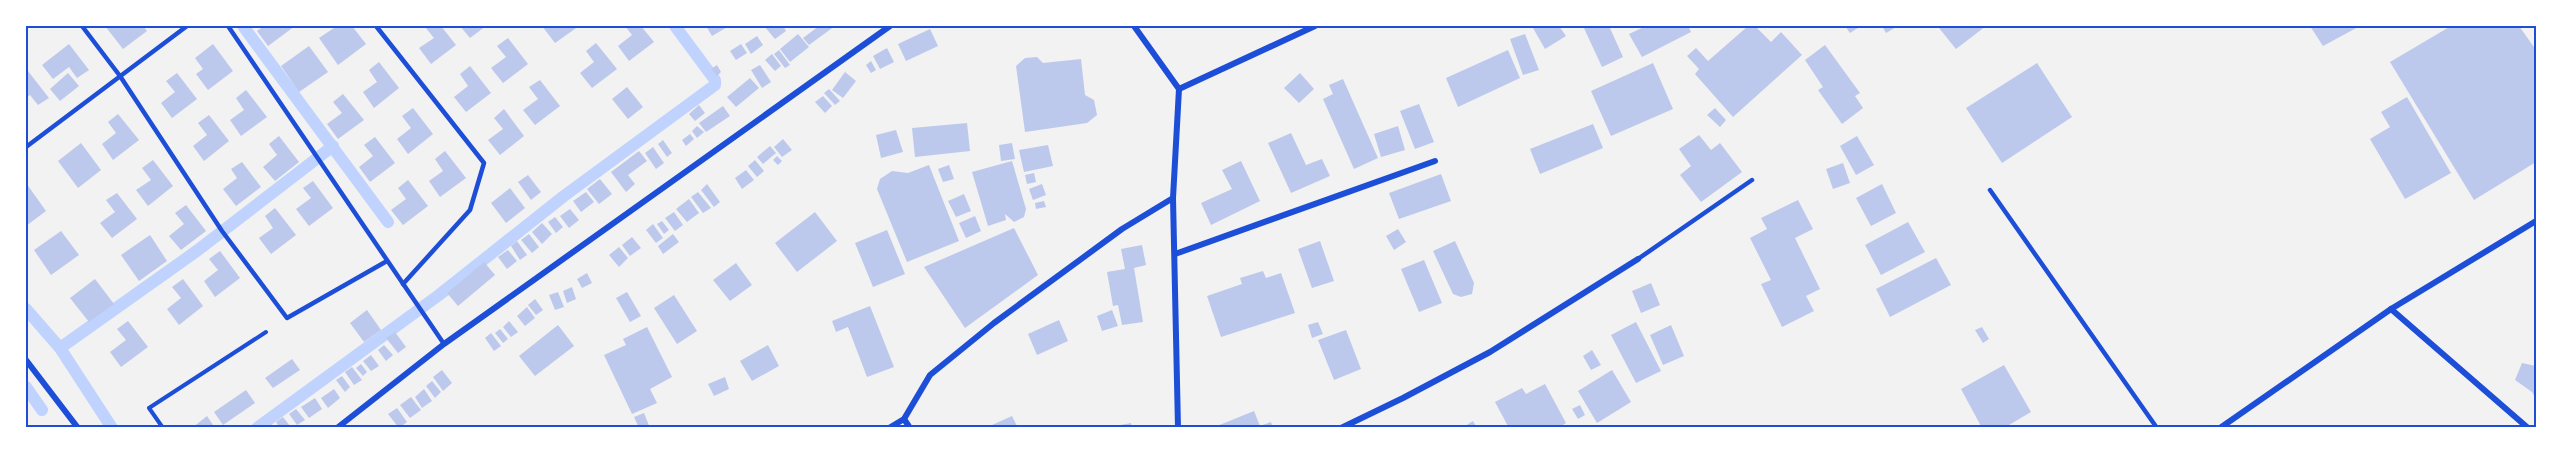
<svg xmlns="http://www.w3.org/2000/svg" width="2562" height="453" font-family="Montserrat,sans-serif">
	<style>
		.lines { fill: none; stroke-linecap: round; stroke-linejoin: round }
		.stream { stroke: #bfd3fe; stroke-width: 12 }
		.building { fill: #bdc9ec }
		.path { stroke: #1d4ed8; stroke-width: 4 }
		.service { stroke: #1d4ed8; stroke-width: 4.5 }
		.minor { stroke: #1d4ed8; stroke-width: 6 }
		.neatline { fill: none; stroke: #1d4ed8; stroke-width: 2 }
	</style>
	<rect width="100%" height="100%" fill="#f2f2f2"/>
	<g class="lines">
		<!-- stream -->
		<g class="stream">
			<polyline points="243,26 388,222"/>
			<polyline points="26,309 60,348 112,428"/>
			<polyline points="60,348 198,250 333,146"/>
			<polyline points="26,387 42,410"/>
			<polyline points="257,428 439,295 564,196 715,85 715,80 675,26"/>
		</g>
	</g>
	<!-- building -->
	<g class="building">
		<polygon points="105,26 143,26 147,31 123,49"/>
		<polygon points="264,26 295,26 268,46 257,31"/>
		<polygon points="337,26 352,26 366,44 338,65 319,38"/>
		<polygon points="427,26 441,26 456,45 431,64 419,48 434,38 425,27"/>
		<polygon points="460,26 486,26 470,38"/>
		<polygon points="542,26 579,26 555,43"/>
		<polygon points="625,26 641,26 654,42 629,61 618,46 632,35"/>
		<polygon points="706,26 729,26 712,36"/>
		<polygon points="764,26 783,26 786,31 775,39"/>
		<polygon points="819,26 835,26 809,45 803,38"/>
		<polygon points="1537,26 1559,26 1566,36 1545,49 1533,28"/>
		<polygon points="1583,26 1609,26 1623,57 1602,67"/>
		<polygon points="1646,26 1688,26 1691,32 1642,57 1629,34"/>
		<polygon points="1748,26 1755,26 1771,42 1781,32 1802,55 1733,117 1695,74 1699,69 1687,56 1696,48 1708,61"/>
		<polygon points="1845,26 1861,26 1850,33"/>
		<polygon points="1882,26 1898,26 1886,33"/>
		<polygon points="1942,26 1986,26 1956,49 1939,28"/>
		<polygon points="2310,26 2360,26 2323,46"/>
		<polygon points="2451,26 2519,26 2536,50 2536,162 2474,200 2390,62"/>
		<polygon points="930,29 938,46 906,61 898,44"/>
		<polygon points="798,34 809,47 790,62 780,49"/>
		<polygon points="1525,34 1539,70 1523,75 1510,39"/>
		<polygon points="757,36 763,45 751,54 745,44"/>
		<polygon points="508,38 528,64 503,83 491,68 506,57 497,46"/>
		<polygon points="596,43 617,69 592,88 580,73 594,62 586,51"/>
		<polygon points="69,44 89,70 77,78 69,67 53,79 42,65"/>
		<polygon points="213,44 233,71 208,90 196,74 203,69 195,58"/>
		<polygon points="741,44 747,53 736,60 730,51"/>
		<polygon points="1825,45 1860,93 1855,96 1863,108 1842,124 1818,90 1823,87 1805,60"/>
		<polygon points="309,46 328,72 299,92 281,66"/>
		<polygon points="887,48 894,62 880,69 873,56"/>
		<polygon points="779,50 790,65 785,68 774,54"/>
		<polygon points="1508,50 1520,78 1458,107 1446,78"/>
		<polygon points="772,54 781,66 775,71 765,60"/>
		<polygon points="1037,57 1043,63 1081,59 1085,95 1094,100 1097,115 1087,123 1025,132 1016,66 1025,58"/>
		<polygon points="871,61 876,70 871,73 866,65"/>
		<polygon points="379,62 399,88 374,108 363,92 377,82 369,70"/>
		<polygon points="1653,63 1673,109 1611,136 1591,91"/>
		<polygon points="2037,63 2072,117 2002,163 1966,108"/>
		<polygon points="717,65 721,72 717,76 711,69"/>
		<polygon points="760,65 771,82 762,88 751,70"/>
		<polygon points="470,66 491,93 466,112 454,97 468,86 460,74"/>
		<polygon points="28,71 49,98 38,105 30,95 26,98 26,73"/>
		<polygon points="845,72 856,81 843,98 832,90"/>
		<polygon points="68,73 79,86 60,101 50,89"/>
		<polygon points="177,73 197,99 172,118 161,103 175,92 166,81"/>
		<polygon points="1300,73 1314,89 1299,103 1284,88"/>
		<polygon points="750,78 759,88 736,107 727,97"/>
		<polygon points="1343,79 1378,158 1354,169 1323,99 1333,94 1329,85"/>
		<polygon points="540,80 560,106 535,125 523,110 538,99 529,87"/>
		<polygon points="627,87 643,107 628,119 612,99"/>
		<polygon points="829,89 840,101 835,105 824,93"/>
		<polygon points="246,90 267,117 241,136 230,120 244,110 236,98"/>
		<polygon points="343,94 364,120 338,139 327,124 342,113 333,102"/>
		<polygon points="823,96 832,106 825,113 815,102"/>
		<polygon points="2407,97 2451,173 2405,199 2370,139 2390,127 2381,112"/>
		<polygon points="1419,104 1434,142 1415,149 1400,111"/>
		<polygon points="699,105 705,113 695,121 689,114"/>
		<polygon points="723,106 730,116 706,132 699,123"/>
		<polygon points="413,108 433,134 408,154 397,139 411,128 402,116"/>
		<polygon points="1715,108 1726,120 1720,127 1707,115"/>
		<polygon points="504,109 524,136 500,155 488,140 503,129 494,118"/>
		<polygon points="118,114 139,140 113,160 102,144 116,133 108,122"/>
		<polygon points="209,115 229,141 204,161 193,146 207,135 198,123"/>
		<polygon points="967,123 970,151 915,157 912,128"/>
		<polygon points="1593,124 1603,148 1540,174 1530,149"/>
		<polygon points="697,126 704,132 697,138 692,131"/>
		<polygon points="1398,126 1405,150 1381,157 1374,134"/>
		<polygon points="896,130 903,152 881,158 876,135"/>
		<polygon points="1291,133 1306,165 1322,159 1330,176 1291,193 1268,143"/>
		<polygon points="690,134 694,139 686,146 682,140"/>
		<polygon points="1699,135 1711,150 1720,143 1742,172 1701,202 1680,175 1691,166 1679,149"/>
		<polygon points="279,136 299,162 275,181 263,167 277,155 269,144"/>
		<polygon points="1857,136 1874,165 1856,175 1840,146"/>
		<polygon points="375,137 395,163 370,182 359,167 373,156 364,145"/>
		<polygon points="783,139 792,150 782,157 774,147"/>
		<polygon points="663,140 672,153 667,157 658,144"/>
		<polygon points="81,143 101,170 78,188 58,161"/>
		<polygon points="1012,143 1015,159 1001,161 999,145"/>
		<polygon points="1048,145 1053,166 1024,172 1019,150"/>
		<polygon points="770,146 776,153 763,164 757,157"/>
		<polygon points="653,147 664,163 656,169 645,153"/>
		<polygon points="445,151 466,178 440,197 429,181 443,171 435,159"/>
		<polygon points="639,151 647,161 628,175 635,184 626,192 611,172"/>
		<polygon points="777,156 782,161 778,165 773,160"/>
		<polygon points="153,160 173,186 148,206 136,190 151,180 142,168"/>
		<polygon points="755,160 764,171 757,177 748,166"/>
		<polygon points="1012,161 1026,209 1024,217 1014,222 1005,214 1006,220 988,226 972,172"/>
		<polygon points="1241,161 1260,201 1211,225 1201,203 1232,189 1222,170"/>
		<polygon points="242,162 261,187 236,206 223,189 237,178 231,169"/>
		<polygon points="1843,163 1850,183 1833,189 1826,169"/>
		<polygon points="929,165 959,241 907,262 877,189 880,179 892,171 908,173"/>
		<polygon points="949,165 954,179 943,182 938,169"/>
		<polygon points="746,170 754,180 742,189 735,178"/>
		<polygon points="1034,173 1036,182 1027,184 1025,175"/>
		<polygon points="1441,174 1451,201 1399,219 1389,193"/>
		<polygon points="528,175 541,192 531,200 518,182"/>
		<polygon points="600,179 612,194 599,204 587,189"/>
		<polygon points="408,180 428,206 403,225 391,210 406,199 398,188"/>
		<polygon points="313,181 333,208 309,226 296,209 311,198 303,188"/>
		<polygon points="26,183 46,211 26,226"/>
		<polygon points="707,184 720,202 714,207 701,190"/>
		<polygon points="1042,184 1046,195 1033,200 1029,189"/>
		<polygon points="1882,184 1896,213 1871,226 1856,198"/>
		<polygon points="510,188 525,208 506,223 491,203"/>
		<polygon points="586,192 594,202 581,212 573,201"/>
		<polygon points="698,192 711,208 703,213 691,197"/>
		<polygon points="117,193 137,219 112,238 100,223 115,212 106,200"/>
		<polygon points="964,194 971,211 956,217 948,201"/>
		<polygon points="689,199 699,213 687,222 676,209"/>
		<polygon points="1798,200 1813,229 1795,238 1820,289 1806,296 1814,311 1782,327 1761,284 1771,280 1750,238 1767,229 1761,218"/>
		<polygon points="1044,201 1046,207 1036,209 1035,203"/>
		<polygon points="186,205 206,231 181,250 169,236 184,224 175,213"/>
		<polygon points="275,208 296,235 271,254 259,238 273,228 265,216"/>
		<polygon points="570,209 579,220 569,228 560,216"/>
		<polygon points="674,212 683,225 675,231 665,218"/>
		<polygon points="815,212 837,241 797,272 775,243"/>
		<polygon points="975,216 981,231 966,238 959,223"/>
		<polygon points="555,217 563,227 556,233 548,222"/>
		<polygon points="662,221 669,230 664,234 657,224"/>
		<polygon points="1908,222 1925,252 1881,275 1865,245"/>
		<polygon points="542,223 552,234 542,244 532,232"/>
		<polygon points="653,224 663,238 656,243 646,230"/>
		<polygon points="1014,228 1038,275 965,328 924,267"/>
		<polygon points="1398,229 1406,242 1394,250 1386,236"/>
		<polygon points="887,230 905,274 873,287 855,243"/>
		<polygon points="61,231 79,255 51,275 34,250"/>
		<polygon points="529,234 539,247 532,253 521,240"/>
		<polygon points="673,234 679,242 663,254 658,246"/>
		<polygon points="150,235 167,261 139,281 121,255"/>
		<polygon points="632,237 641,248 630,256 622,245"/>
		<polygon points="517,241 527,255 520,260 511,246"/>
		<polygon points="1320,241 1334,281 1312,288 1298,249"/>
		<polygon points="1455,241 1474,283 1472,294 1461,297 1453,294 1433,251"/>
		<polygon points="1142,245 1146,265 1134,268 1143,322 1122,325 1118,305 1113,306 1107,272 1125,269 1121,249"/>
		<polygon points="619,247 628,258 619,267 609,255"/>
		<polygon points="508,250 517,261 507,269 498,257"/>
		<polygon points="220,251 240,278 215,297 204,281 218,270 209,259"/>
		<polygon points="1936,258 1951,285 1890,317 1876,289"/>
		<polygon points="1424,260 1442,303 1419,312 1401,269"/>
		<polygon points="484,262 495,275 458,306 447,293"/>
		<polygon points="736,263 752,285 730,301 713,280"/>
		<polygon points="1263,271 1266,278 1281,273 1295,313 1221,337 1207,296 1242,284 1240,278"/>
		<polygon points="587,273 592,283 582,288 577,279"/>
		<polygon points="95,279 114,304 89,322 70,298"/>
		<polygon points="183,279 203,306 179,325 167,309 181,298 172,287"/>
		<polygon points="1651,283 1660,305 1641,313 1632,291"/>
		<polygon points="572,287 576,299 567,303 563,291"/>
		<polygon points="558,292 564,307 555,310 549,295"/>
		<polygon points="627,292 641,316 630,322 616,298"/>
		<polygon points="674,295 697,331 677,344 654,308"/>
		<polygon points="535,299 543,310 536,315 528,305"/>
		<polygon points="870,306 894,367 867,377 848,327 836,332 832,321"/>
		<polygon points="527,307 535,318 525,326 517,316"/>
		<polygon points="367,310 381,330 364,342 350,323"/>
		<polygon points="1112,310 1118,326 1102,331 1097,316"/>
		<polygon points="1059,320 1068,341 1037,355 1028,334"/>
		<polygon points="128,321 148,347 121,367 110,352 126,340 117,329"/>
		<polygon points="509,321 518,332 511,337 503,327"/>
		<polygon points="1318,322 1323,334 1312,338 1308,325"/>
		<polygon points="1636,322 1661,371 1636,383 1611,335"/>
		<polygon points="558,325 574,346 535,376 519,356"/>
		<polygon points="1671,325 1684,356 1663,365 1650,335"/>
		<polygon points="647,327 672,377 650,389 657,403 632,414 604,355 626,345 623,339"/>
		<polygon points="1982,327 1989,339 1983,343 1975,330"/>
		<polygon points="500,329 508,339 503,343 495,333"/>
		<polygon points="1346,330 1361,369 1334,380 1318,340"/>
		<polygon points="395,332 406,347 398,353 386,338"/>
		<polygon points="491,333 501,346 494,351 485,338"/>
		<polygon points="384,345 393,355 386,361 378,350"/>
		<polygon points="768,345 779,366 752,381 740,361"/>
		<polygon points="1592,350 1601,365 1591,370 1583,356"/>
		<polygon points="371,355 379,366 371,371 363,361"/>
		<polygon points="292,359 300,370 273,388 265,378"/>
		<polygon points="2522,363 2536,366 2536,399 2532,392 2515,380"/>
		<polygon points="361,364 367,372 363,376 356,368"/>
		<polygon points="2004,365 2031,412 2004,428 1982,428 1961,389"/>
		<polygon points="352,367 362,380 354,385 345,372"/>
		<polygon points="442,370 452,383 443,391 433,377"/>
		<polygon points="1612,370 1631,402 1597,423 1578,391"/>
		<polygon points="342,376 350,387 345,392 336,380"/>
		<polygon points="725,377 729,389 714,396 708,384"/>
		<polygon points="432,381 441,392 435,398 426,386"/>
		<polygon points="1545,384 1566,423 1558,428 1509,428 1495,402 1522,388 1526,394"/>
		<polygon points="334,389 340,398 328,408 321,398"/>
		<polygon points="424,389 432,401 422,408 415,397"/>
		<polygon points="246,390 255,403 223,425 214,412"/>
		<polygon points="411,397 421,410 410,418 400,405"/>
		<polygon points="315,398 322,409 309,418 301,407"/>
		<polygon points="1580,405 1585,415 1578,419 1572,409"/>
		<polygon points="397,408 407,422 399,428 388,414"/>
		<polygon points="296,409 305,420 297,425 289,414"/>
		<polygon points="1254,411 1260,426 1271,422 1273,428 1212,428"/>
		<polygon points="644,413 650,428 639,428 634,417"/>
		<polygon points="207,416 215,428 192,428"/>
		<polygon points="1012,416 1018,428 993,428 992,425"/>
		<polygon points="283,417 290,426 289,428 280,428 276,422"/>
		<polygon points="1473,421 1477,428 1462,428"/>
		<polygon points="1131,423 1132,428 1116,428 1115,426"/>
	</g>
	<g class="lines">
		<!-- path -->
		<polyline class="path" points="163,428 149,408 266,332"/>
		<!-- service -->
		<g class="service">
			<polyline points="82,26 120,76 222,231 287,318 387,261"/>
			<polyline points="228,26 444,344"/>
			<polyline points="376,26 484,163 470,210 403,284"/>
			<polyline points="26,147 187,26"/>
			<polyline points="1990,190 2157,428"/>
			<polyline points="1638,259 1752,180"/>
		</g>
		<!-- minor -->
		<g class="minor">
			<polyline points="1134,26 1179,89 1173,198 1178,428"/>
			<polyline points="1179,89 1315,26"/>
			<polyline points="1175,254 1435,161"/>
			<polyline points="2391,309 2528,428"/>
			<polyline points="26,360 78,428"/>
			<polyline points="904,419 910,428"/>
			<polyline points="337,428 444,344 890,26"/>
			<polyline points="889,428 904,419 930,375 994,323 1122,229 1173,198"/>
			<polyline points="1341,428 1403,398 1490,352 1638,259"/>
			<polyline points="2220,428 2391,309 2536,221"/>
		</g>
	</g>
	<!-- border -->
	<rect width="2562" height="453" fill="none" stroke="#ffffff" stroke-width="54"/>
	<rect x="27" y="27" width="2508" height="399" class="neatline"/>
</svg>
